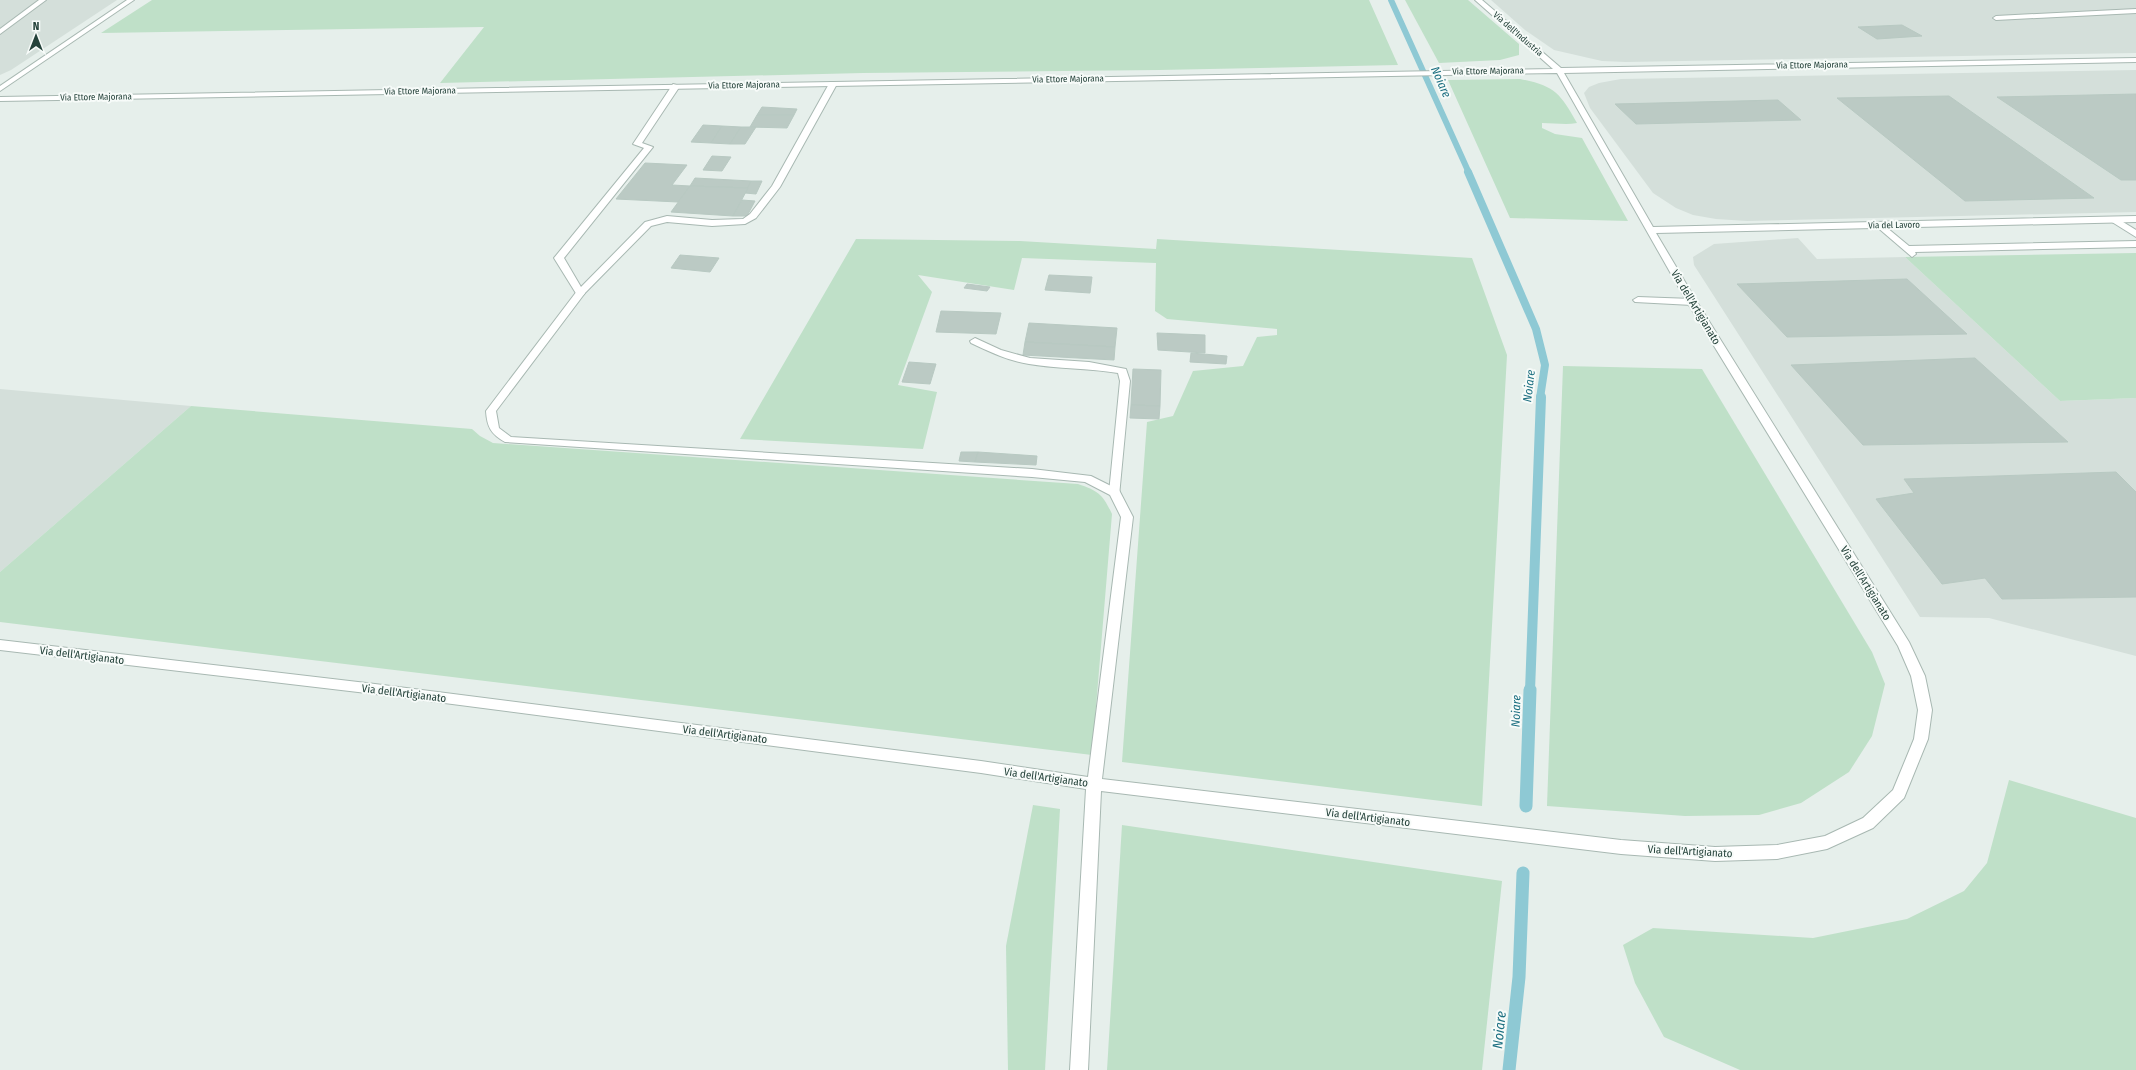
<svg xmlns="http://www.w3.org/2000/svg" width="2136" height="1070" font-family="'Fira Sans Condensed',sans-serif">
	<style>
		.built { fill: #d4dfda }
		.green { fill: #bfe0c8 }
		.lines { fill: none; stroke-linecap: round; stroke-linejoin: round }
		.stream-far3 { stroke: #8ec9d4; stroke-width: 6 }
		.stream-far2 { stroke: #8ec9d4; stroke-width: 8 }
		.stream-far1 { stroke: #8ec9d4; stroke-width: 10 }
		.stream { stroke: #8ec9d4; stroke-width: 13 }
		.building { fill: #bbcac4; stroke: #b8c9c2 }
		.service-casing { stroke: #a8b8b2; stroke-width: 2 }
		.minor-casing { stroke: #a8b8b2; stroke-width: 2 }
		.service { fill: #fff; fill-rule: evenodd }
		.minor { fill: #fff; fill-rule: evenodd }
		.labels { text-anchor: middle; stroke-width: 4; stroke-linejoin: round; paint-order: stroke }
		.far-street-label { font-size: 9px; fill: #24423a; stroke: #f7fbf9 }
		.street-label { font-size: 11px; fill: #24423a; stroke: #f7fbf9 }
		.water-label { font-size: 12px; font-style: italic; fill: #1c6f80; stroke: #f7fbf9 }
		.near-water-label { font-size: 14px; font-style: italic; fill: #1c6f80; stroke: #f7fbf9 }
	</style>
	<rect width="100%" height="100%" fill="#e6efeb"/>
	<!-- built -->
	<g class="built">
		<polygon points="0,0 117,0 11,70 0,75"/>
		<polygon points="1491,0 2136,0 2136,53 1626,62 1602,61 1554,50 1525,30"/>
		<polygon points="2136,70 2136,212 1747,221 1716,219 1693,215 1676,208 1653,193 1590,108 1584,93 1589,87 1599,83 1621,79"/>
		<polygon points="1798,238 1817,259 1905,257 2060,401 2136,398 2136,656 1989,618 1920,617 1694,265 1693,257 1714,244"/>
		<polygon points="0,389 191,406 0,572"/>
	</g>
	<!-- green -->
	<g class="green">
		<polygon points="152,0 1369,0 1398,65 1159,70 863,73 440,83 484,27 101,33"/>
		<polygon points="1405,0 1468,0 1519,44 1519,55 1500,60 1439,63"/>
		<path d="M1520,79C1555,86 1560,93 1577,123C1566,125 1554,123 1542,123V128L1555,134L1582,138L1628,221L1510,218L1448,80Z"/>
		<polygon points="856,239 1020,241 1156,249 1157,239 1472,258 1507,355 1482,806 1122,762 1147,422 1173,416 1193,371 1243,366 1257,337 1277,335 1277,329 1167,319 1155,311 1156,263 1022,258 1014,290 918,275 932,292 898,385 937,392 923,449 740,439"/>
		<polygon points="2136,253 2136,398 2060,401 1905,257"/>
		<polygon points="1563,366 1702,369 1872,652 1885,684 1872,736 1849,772 1801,803 1759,815 1685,816 1547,806"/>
		<path d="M191,406L472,429L480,436L493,443L1078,484C1099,491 1103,495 1112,514L1092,755L0,622V572Z"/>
		<polygon points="2009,780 2136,818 2136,1070 1740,1070 1664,1037 1635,983 1623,945 1653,928 1813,938 1907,919 1964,891 1987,863"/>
		<polygon points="1033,805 1060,809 1045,1070 1008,1070 1006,946"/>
		<polygon points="1122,825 1502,881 1482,1070 1107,1070"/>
	</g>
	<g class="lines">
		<!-- stream-far3 -->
		<polyline class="stream-far3" points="1391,0 1469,173"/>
		<!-- stream-far2 -->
		<polyline class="stream-far2" points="1468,172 1536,329 1545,365 1540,398"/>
		<!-- stream-far1 -->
		<polyline class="stream-far1" points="1530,691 1541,397"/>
		<!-- stream -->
		<g class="stream">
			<polyline points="1526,806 1530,690"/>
			<polyline points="1509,1070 1519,977 1523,873"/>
		</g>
	</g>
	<!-- building -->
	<g class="building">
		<polygon points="1902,25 1922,36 1877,39 1858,27"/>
		<polygon points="2136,94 2136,180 2121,180 1997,97"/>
		<polygon points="1949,96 2094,198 1965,201 1837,98"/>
		<polygon points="1778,100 1801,120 1636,124 1615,104"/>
		<polygon points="762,107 797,109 794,115 757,115"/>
		<polygon points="757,115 794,115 787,128 750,127"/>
		<polygon points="703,125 722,126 711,143 691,142"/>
		<polygon points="722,126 741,127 730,144 711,143"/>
		<polygon points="741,127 756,127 745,144 730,144"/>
		<polygon points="712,156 731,157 722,171 703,170"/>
		<polygon points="645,163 687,165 672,185 690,186 678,202 616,199"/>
		<polygon points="695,178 751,181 748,188 690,186"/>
		<polygon points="751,181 762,181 756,194 745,193"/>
		<polygon points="690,186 748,188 733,216 671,212"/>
		<polygon points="742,200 755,201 747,216 733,216"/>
		<polygon points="680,255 719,258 710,272 671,268"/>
		<polygon points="1049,275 1092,277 1090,293 1045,290"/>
		<polygon points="1907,279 1967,334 1787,337 1737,284"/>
		<polygon points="967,284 990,287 987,291 964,288"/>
		<polygon points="941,311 1001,313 996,334 936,332"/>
		<polygon points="1029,323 1117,328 1115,347 1025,342"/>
		<polygon points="1157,333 1205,335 1205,353 1158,350"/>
		<polygon points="1025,342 1115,347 1114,360 1023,355"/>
		<polygon points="1191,353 1227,356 1226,364 1190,362"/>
		<polygon points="1975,358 2068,442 1863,445 1791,365"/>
		<polygon points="909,362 936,364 930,384 902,382"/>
		<polygon points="1133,369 1161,370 1160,406 1131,405"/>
		<polygon points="1131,405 1160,406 1159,419 1130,418"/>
		<polygon points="961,452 978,452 975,462 959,461"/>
		<polygon points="978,452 1037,456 1036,465 975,462"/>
		<polygon points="2116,472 2136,492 2136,597 2002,599 1985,578 1942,584 1876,499 1914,493 1904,479"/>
	</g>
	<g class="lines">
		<defs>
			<g id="service">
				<polygon points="39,0 46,0 0,34 0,29"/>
				<polygon points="830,82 837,84 780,187 756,218 745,224 712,226 667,222 651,226 583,295 577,295 554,258 644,148 633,144 673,84 680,86 642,143 653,147 564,258 581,287 645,222 667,216 712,220 743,219 750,214 772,186"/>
				<polygon points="2115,217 2136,230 2136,237 2112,222 2112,218"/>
				<polygon points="1880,222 1909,246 2136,241 2136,247 1915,252 1916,254 1912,257 1877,227 1877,223"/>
				<polygon points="1638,297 1692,299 1697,302 1692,305 1635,302 1633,300"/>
				<path d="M975,338L1001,350L1030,358L1089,362L1126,369L1130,381L1119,496L1115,497L1109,493L1120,381L1118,373C1088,368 1058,369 1029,364C1009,361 990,352 971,343L970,341Z"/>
			</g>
			<g id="minor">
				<polygon points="127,0 134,0 0,91 0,86"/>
				<path d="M1475,0H1482L1561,68L2136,58V62L1564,73L1653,227L2136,216V222L1656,233L1697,302L1909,642L1925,676L1932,710L1928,739L1904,798L1873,828L1827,849L1777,859L1715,861L1621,854L1101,791L1088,1070H1070L1086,789L981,773L375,694L0,650V640L375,684L981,761L1088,777L1121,517L1110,495L1085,482L1032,477L505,442C491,434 487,427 486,411L577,291L580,290L585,293L496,411L499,428L511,437L1032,469L1091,476L1119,490L1133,517L1102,779L1621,840L1715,847L1777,845L1825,836L1863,818L1893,790L1914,739L1918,710L1911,676L1898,646L1687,302L1557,73L0,101V97L1553,69Z"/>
				<polygon points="2136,9 2136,13 1996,20 1993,18 1996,16"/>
			</g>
		</defs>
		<!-- service casing -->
		<use href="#service" class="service-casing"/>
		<!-- minor casing -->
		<use href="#minor" class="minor-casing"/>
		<!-- service -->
		<use href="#service" class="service"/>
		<!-- minor -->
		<use href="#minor" class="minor"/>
	</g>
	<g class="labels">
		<!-- far-street labels -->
		<g class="far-street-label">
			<text transform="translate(1518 34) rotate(41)" y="3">Via dell'Industria</text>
			<text transform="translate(1812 65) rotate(-1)" y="3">Via Ettore Majorana</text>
			<text transform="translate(1488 71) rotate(-1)" y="3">Via Ettore Majorana</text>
			<text transform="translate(1068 79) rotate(-1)" y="3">Via Ettore Majorana</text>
			<text transform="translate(744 85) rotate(-1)" y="3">Via Ettore Majorana</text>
			<text transform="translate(420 91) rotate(-1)" y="3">Via Ettore Majorana</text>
			<text transform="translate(96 97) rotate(-1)" y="3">Via Ettore Majorana</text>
			<text transform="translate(1894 225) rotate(-1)" y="3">Via del Lavoro</text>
		</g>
		<!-- street labels -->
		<g class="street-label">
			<text transform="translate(1696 307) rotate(59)" y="4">Via dell'Artigianato</text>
			<text transform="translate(1866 583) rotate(58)" y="4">Via dell'Artigianato</text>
			<text transform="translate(82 655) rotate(7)" y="4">Via dell'Artigianato</text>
			<text transform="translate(404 693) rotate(7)" y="4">Via dell'Artigianato</text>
			<text transform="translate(725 734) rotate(7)" y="4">Via dell'Artigianato</text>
			<text transform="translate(1046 777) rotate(8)" y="4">Via dell'Artigianato</text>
			<text transform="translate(1368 817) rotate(7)" y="4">Via dell'Artigianato</text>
			<text transform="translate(1690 851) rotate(3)" y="4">Via dell'Artigianato</text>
		</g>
		<!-- water labels -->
		<g class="water-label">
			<text transform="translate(1441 82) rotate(66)" y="4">Noiare</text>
			<text transform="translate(1529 386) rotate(-83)" y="4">Noiare</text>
			<text transform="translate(1516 711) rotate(-88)" y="4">Noiare</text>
		</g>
		<!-- near-water labels -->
		<g class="near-water-label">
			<text transform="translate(1499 1030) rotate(-84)" y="5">Noiare</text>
		</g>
	</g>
	<!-- north arrow -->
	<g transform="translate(36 36)" stroke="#f7fbf9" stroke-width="3" paint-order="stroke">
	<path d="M0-3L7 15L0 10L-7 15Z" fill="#24423a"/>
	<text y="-6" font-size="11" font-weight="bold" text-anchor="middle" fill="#24423a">N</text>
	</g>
</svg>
